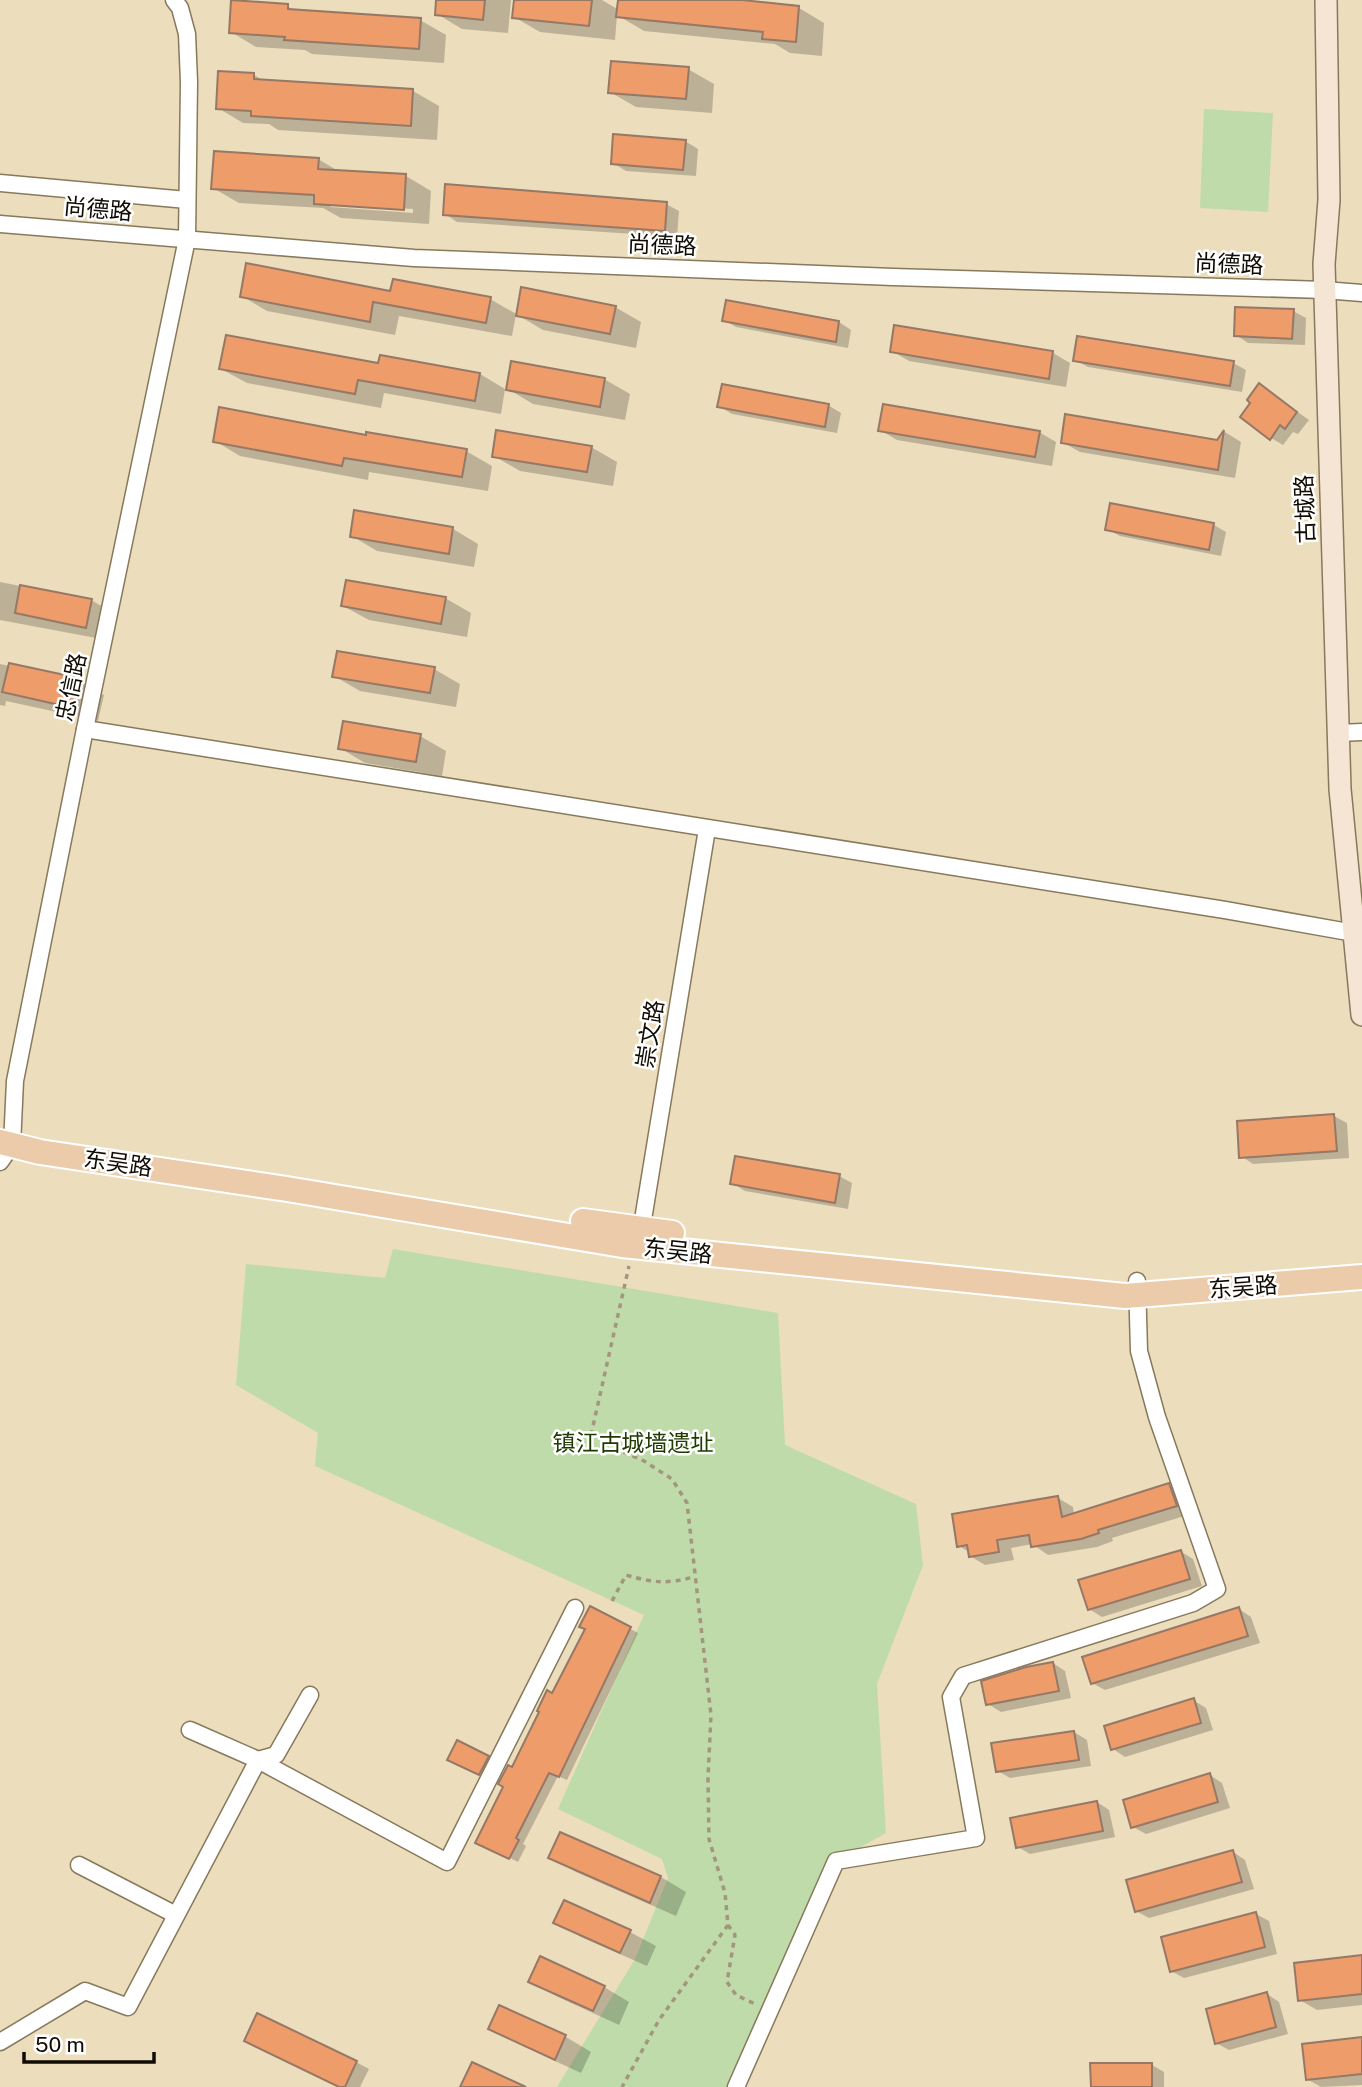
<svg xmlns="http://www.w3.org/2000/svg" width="1362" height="2087" font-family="'Public Sans','Noto Sans SC',sans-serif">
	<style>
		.green { fill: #bfdba9 }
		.shadow { fill: #0003; fill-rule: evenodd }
		.building { fill: #ee9c6a; stroke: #967866; stroke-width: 2 }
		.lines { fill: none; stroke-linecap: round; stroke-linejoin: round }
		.street-casing { stroke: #87795b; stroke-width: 19 }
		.secondary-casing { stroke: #87795b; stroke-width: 24 }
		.primary-casing { stroke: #fff; stroke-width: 28 }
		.path { stroke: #a2967e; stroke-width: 3.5; stroke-dasharray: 5 5; stroke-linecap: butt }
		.street { stroke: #fff; stroke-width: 16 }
		.secondary { stroke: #f5e5d5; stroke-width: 21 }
		.primary { stroke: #ebcbaa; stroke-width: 24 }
		.labels { text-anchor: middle; stroke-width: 5; stroke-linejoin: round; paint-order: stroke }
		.street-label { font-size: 23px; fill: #100b03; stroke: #fff }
		.park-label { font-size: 23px; fill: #203a00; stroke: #fff }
	</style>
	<rect width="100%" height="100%" fill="#ecddbd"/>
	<!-- green -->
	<g class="green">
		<polygon points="1204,109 1273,113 1268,212 1200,208"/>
		<polygon points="393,1249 778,1313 785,1445 916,1504 923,1565 877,1684 886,1833 836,1861 736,2087 557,2087 635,1959 668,1878 662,1859 558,1809 644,1615 315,1466 318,1433 236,1385 246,1264 385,1278"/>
	</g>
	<!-- shadow -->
	<g class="shadow">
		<polygon points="438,0 511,0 508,33 462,29 437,14"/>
		<polygon points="516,0 602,0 619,10 620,0 746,0 753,4 799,8 824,23 822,56 790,53 775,44 644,31 617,15 615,40 540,32 514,17"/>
		<polygon points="287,6 296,11 420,20 446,35 444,63 312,54 305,50 256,47 231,32"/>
		<polygon points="688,69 714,84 712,113 636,107 610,92"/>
		<polygon points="254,75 266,82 413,91 439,106 437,140 278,130 269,124 243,123 218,108"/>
		<polygon points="685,141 698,149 696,176 626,171 613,163"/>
		<path d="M318,159L340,172L406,176L431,191L429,224L341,218L323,208L239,203L213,188ZM327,204L413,209V213L331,207Z"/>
		<polygon points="666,204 679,211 677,237 457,222 445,214"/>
		<polygon points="392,293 490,299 518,315 615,307 641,322 636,348 543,330 516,314 512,336 399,316 395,335 267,311 242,296"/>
		<polygon points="727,302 839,322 851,330 848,348 736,327 724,320"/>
		<polygon points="1293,311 1306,318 1305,345 1248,343 1236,335"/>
		<polygon points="892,351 1053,353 1070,363 1066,387 909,361"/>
		<polygon points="1075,360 1233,363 1246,370 1242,392 1088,367"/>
		<polygon points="380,365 480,374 505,389 501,414 384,393 381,408 247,383 221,369"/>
		<polygon points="604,379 630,394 625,420 533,404 508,389"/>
		<polygon points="1260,385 1309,420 1298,434 1293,432 1283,445 1271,438"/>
		<polygon points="828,405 841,413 837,433 732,414 719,406"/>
		<polygon points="880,430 1039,432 1056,442 1052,466 897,440"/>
		<polygon points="1225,432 1241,442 1235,478 1080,452 1062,442 1218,442"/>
		<polygon points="367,437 466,451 492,466 488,491 369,472 368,480 240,456 215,441"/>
		<polygon points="591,447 617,462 613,486 520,471 494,456"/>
		<polygon points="1214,525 1226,532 1221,556 1120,536 1107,529"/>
		<polygon points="453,529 478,544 474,567 377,551 352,536"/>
		<polygon points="0,582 91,600 117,615 112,641 0,620"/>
		<polygon points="445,598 471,613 467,637 369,620 343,606"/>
		<polygon points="0,664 78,680 104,695 98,721 6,701 5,706 0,705"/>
		<polygon points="434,669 460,684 456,707 360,691 334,676"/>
		<polygon points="420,736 446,751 442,776 365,763 340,748"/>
		<polygon points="1334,1116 1347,1123 1349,1158 1253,1164 1241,1156"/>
		<polygon points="839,1176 852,1183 848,1209 745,1191 732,1183"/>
		<polygon points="1169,1485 1184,1494 1191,1514 1112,1538 1113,1541 1097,1547 1048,1555 1032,1544 1011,1548 1014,1560 985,1565 970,1556 969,1552 959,1546 1058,1498 1073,1507 1074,1514"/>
		<polygon points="1180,1551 1193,1559 1202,1586 1102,1617 1089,1609"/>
		<polygon points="591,1608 638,1633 567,1780 558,1776 523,1844 526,1846 518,1862 486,1846 513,1769 587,1629"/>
		<polygon points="1239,1609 1251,1617 1260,1643 1105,1690 1092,1683"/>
		<polygon points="1053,1663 1065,1671 1071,1698 1001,1712 988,1704"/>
		<polygon points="1193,1700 1206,1708 1213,1730 1125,1757 1113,1749"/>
		<polygon points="1074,1732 1087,1740 1091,1766 1010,1778 998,1771"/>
		<polygon points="488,1757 496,1762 487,1778 457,1764"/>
		<polygon points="1210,1775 1222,1783 1230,1808 1146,1834 1133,1827"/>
		<polygon points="1097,1802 1109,1810 1115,1837 1030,1854 1018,1847"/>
		<polygon points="561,1834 661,1877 686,1892 676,1916 576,1872 551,1858"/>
		<polygon points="1233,1852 1245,1860 1254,1889 1149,1918 1136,1911"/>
		<polygon points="1256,1914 1269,1921 1277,1954 1184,1978 1171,1971"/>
		<polygon points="556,1922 630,1932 656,1946 647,1966 581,1937"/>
		<polygon points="1362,1957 1362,2005 1317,2010 1300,2000"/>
		<polygon points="530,1981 604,1987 629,2002 619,2025 556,1996"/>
		<polygon points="1267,1994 1279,2002 1288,2034 1229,2050 1216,2043"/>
		<polygon points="500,2007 566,2037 591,2052 581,2073 516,2043 491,2029"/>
		<polygon points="1362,2039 1362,2085 1321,2087 1307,2079"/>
		<polygon points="356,2062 369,2069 360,2087 340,2087"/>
		<polygon points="1152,2065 1164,2072 1164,2087 1092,2087"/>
	</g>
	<!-- building -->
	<g class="building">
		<polygon points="231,0 288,4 288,9 421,18 419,49 284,40 285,37 229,33"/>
		<polygon points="436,0 485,0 483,20 435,15"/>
		<polygon points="514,0 592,0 589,26 512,18"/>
		<polygon points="618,0 742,0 799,6 796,42 762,39 763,32 616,17"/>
		<polygon points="611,61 689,67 686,99 608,93"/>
		<polygon points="218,71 254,73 254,79 413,89 411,126 251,116 251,111 216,109"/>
		<polygon points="613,134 686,140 683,170 611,164"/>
		<polygon points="214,151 319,158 318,169 406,174 404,210 314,204 314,195 211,189"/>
		<polygon points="445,184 667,202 665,231 443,215"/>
		<polygon points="246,263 390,291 393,279 491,297 486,323 373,302 370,322 240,297"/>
		<polygon points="521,287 616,306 610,334 516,316"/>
		<polygon points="726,300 839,321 836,342 722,321"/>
		<polygon points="1235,307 1294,309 1292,339 1234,336"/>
		<polygon points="894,325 1053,351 1049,379 890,352"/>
		<polygon points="226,335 378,363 380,355 480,373 475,401 358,380 355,394 219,369"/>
		<polygon points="1077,336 1234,361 1230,386 1073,361"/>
		<polygon points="511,361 605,378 600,407 506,390"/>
		<polygon points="1259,383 1297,412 1285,429 1280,425 1270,440 1240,417 1250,403 1247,400"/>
		<polygon points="722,384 829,404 825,427 717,407"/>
		<polygon points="883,404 1040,431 1035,457 878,431"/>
		<polygon points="219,407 366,435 366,432 467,449 462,477 344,458 342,466 213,442"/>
		<polygon points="1065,414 1217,440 1224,430 1218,470 1061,443"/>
		<polygon points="496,430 592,446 587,472 492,457"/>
		<polygon points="1110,503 1214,523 1209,550 1105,530"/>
		<polygon points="354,510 453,527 449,554 350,537"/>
		<polygon points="346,580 446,597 441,624 341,606"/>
		<polygon points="20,585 92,599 86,628 15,613"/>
		<polygon points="337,651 435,667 430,693 332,677"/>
		<polygon points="9,663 79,678 73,708 2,692"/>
		<polygon points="343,721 421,734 416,762 338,749"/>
		<polygon points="1334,1114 1337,1151 1239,1158 1237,1121"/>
		<polygon points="735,1156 840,1174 835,1203 730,1184"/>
		<polygon points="1169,1483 1177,1506 1098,1530 1099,1533 1081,1539 1031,1547 1029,1535 997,1540 999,1552 969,1557 967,1545 957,1547 952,1514 1058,1496 1062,1517"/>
		<polygon points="1181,1550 1190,1579 1088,1610 1078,1580"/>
		<polygon points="590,1606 631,1627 559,1777 549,1773 516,1838 519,1840 509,1859 475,1843 503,1787 498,1784 508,1765 512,1767 539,1712 537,1711 547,1690 552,1693 585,1629 579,1627"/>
		<polygon points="1239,1607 1248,1636 1091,1684 1082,1657"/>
		<polygon points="1053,1662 1059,1691 986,1705 981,1681 1026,1667"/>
		<polygon points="1194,1698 1201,1723 1111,1750 1104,1726"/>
		<polygon points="1074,1731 1079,1760 996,1772 991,1743"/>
		<polygon points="457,1740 489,1756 479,1775 447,1760"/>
		<polygon points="1210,1773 1218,1802 1131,1828 1123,1800"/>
		<polygon points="1097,1801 1103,1831 1016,1848 1010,1818"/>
		<polygon points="560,1832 661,1876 650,1903 548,1858"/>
		<polygon points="1233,1850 1242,1882 1135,1912 1126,1880"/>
		<polygon points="564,1900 631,1930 620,1953 553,1923"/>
		<polygon points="1256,1912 1265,1947 1170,1972 1161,1937"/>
		<polygon points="1362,1955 1362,1994 1298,2001 1294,1963"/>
		<polygon points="540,1956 605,1986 593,2011 528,1982"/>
		<polygon points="1267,1992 1276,2027 1215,2044 1206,2009"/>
		<polygon points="499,2005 566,2035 555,2060 488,2029"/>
		<polygon points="257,2013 357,2061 345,2087 339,2087 244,2041"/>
		<polygon points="1362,2037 1362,2074 1306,2080 1302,2044"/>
		<polygon points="472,2062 526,2087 460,2087"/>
		<polygon points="1090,2063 1152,2063 1152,2087 1091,2087"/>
	</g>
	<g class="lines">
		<defs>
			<g id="street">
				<polyline points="0,183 187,200"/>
				<polyline points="0,224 414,258 893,277 1324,290 1362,293"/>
				<polyline points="85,729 1225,910 1354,933"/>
				<polyline points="1338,733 1362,732"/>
				<polyline points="0,1162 12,1145 15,1081 85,729 187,239 189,82 187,34 180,8 174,0"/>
				<polyline points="640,1238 707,829"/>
				<polyline points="190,1730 258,1760 447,1862 575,1608"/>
				<polyline points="79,1865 176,1915"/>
				<polyline points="0,2042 85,1991 128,2007 258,1760 276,1755 310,1695"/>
				<polyline points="736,2087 836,1861 976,1838 951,1697 963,1676 1193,1603 1217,1589 1157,1417 1139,1351 1137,1281"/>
			</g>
			<polyline id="secondary" points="1326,0 1329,200 1324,264 1340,789 1362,1015"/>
			<g id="primary">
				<polyline points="0,1142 40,1152 287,1189 622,1245 1125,1296 1362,1277"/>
				<polyline points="583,1221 672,1233"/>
			</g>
		</defs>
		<!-- street casing -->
		<use href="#street" class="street-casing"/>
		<!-- secondary casing -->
		<use href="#secondary" class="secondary-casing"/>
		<!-- primary casing -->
		<use href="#primary" class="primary-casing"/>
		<!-- path -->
		<g class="path">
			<polyline points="591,1435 629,1266"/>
			<polyline points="605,1444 644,1461 672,1479 687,1503 711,1715 708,1778 709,1839 725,1893 728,1925 659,2020 622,2087"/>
			<path d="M612,1601L626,1575C654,1583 666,1584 694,1577"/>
			<polyline points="728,1925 735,1935 727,1982 736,1995 755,2004"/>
		</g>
		<!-- street -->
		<use href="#street" class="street"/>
		<!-- secondary -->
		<use href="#secondary" class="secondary"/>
		<!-- primary -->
		<use href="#primary" class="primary"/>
	</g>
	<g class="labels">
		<!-- street labels -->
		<g class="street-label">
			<text transform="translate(98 209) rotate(5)" y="8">尚德路</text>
			<text transform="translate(662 245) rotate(2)" y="8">尚德路</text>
			<text transform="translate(1229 264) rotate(2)" y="8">尚德路</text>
			<text transform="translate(1305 509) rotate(-92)" y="8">古城路</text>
			<text transform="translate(71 687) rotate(-78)" y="8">忠信路</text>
			<text transform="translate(650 1034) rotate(-81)" y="8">崇文路</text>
			<text transform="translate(118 1163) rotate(8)" y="8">东吴路</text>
			<text transform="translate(678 1251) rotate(6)" y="8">东吴路</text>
			<text transform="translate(1243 1287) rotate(-4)" y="8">东吴路</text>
		</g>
		<!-- park labels -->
		<g class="park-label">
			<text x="633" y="1451">镇江古城墙遗址</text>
		</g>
	</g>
	<!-- scale -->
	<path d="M24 2052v10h130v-10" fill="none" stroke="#100b03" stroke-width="3.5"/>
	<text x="35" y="2052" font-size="21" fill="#100b03" stroke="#ffffff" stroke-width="5" paint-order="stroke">50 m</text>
</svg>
